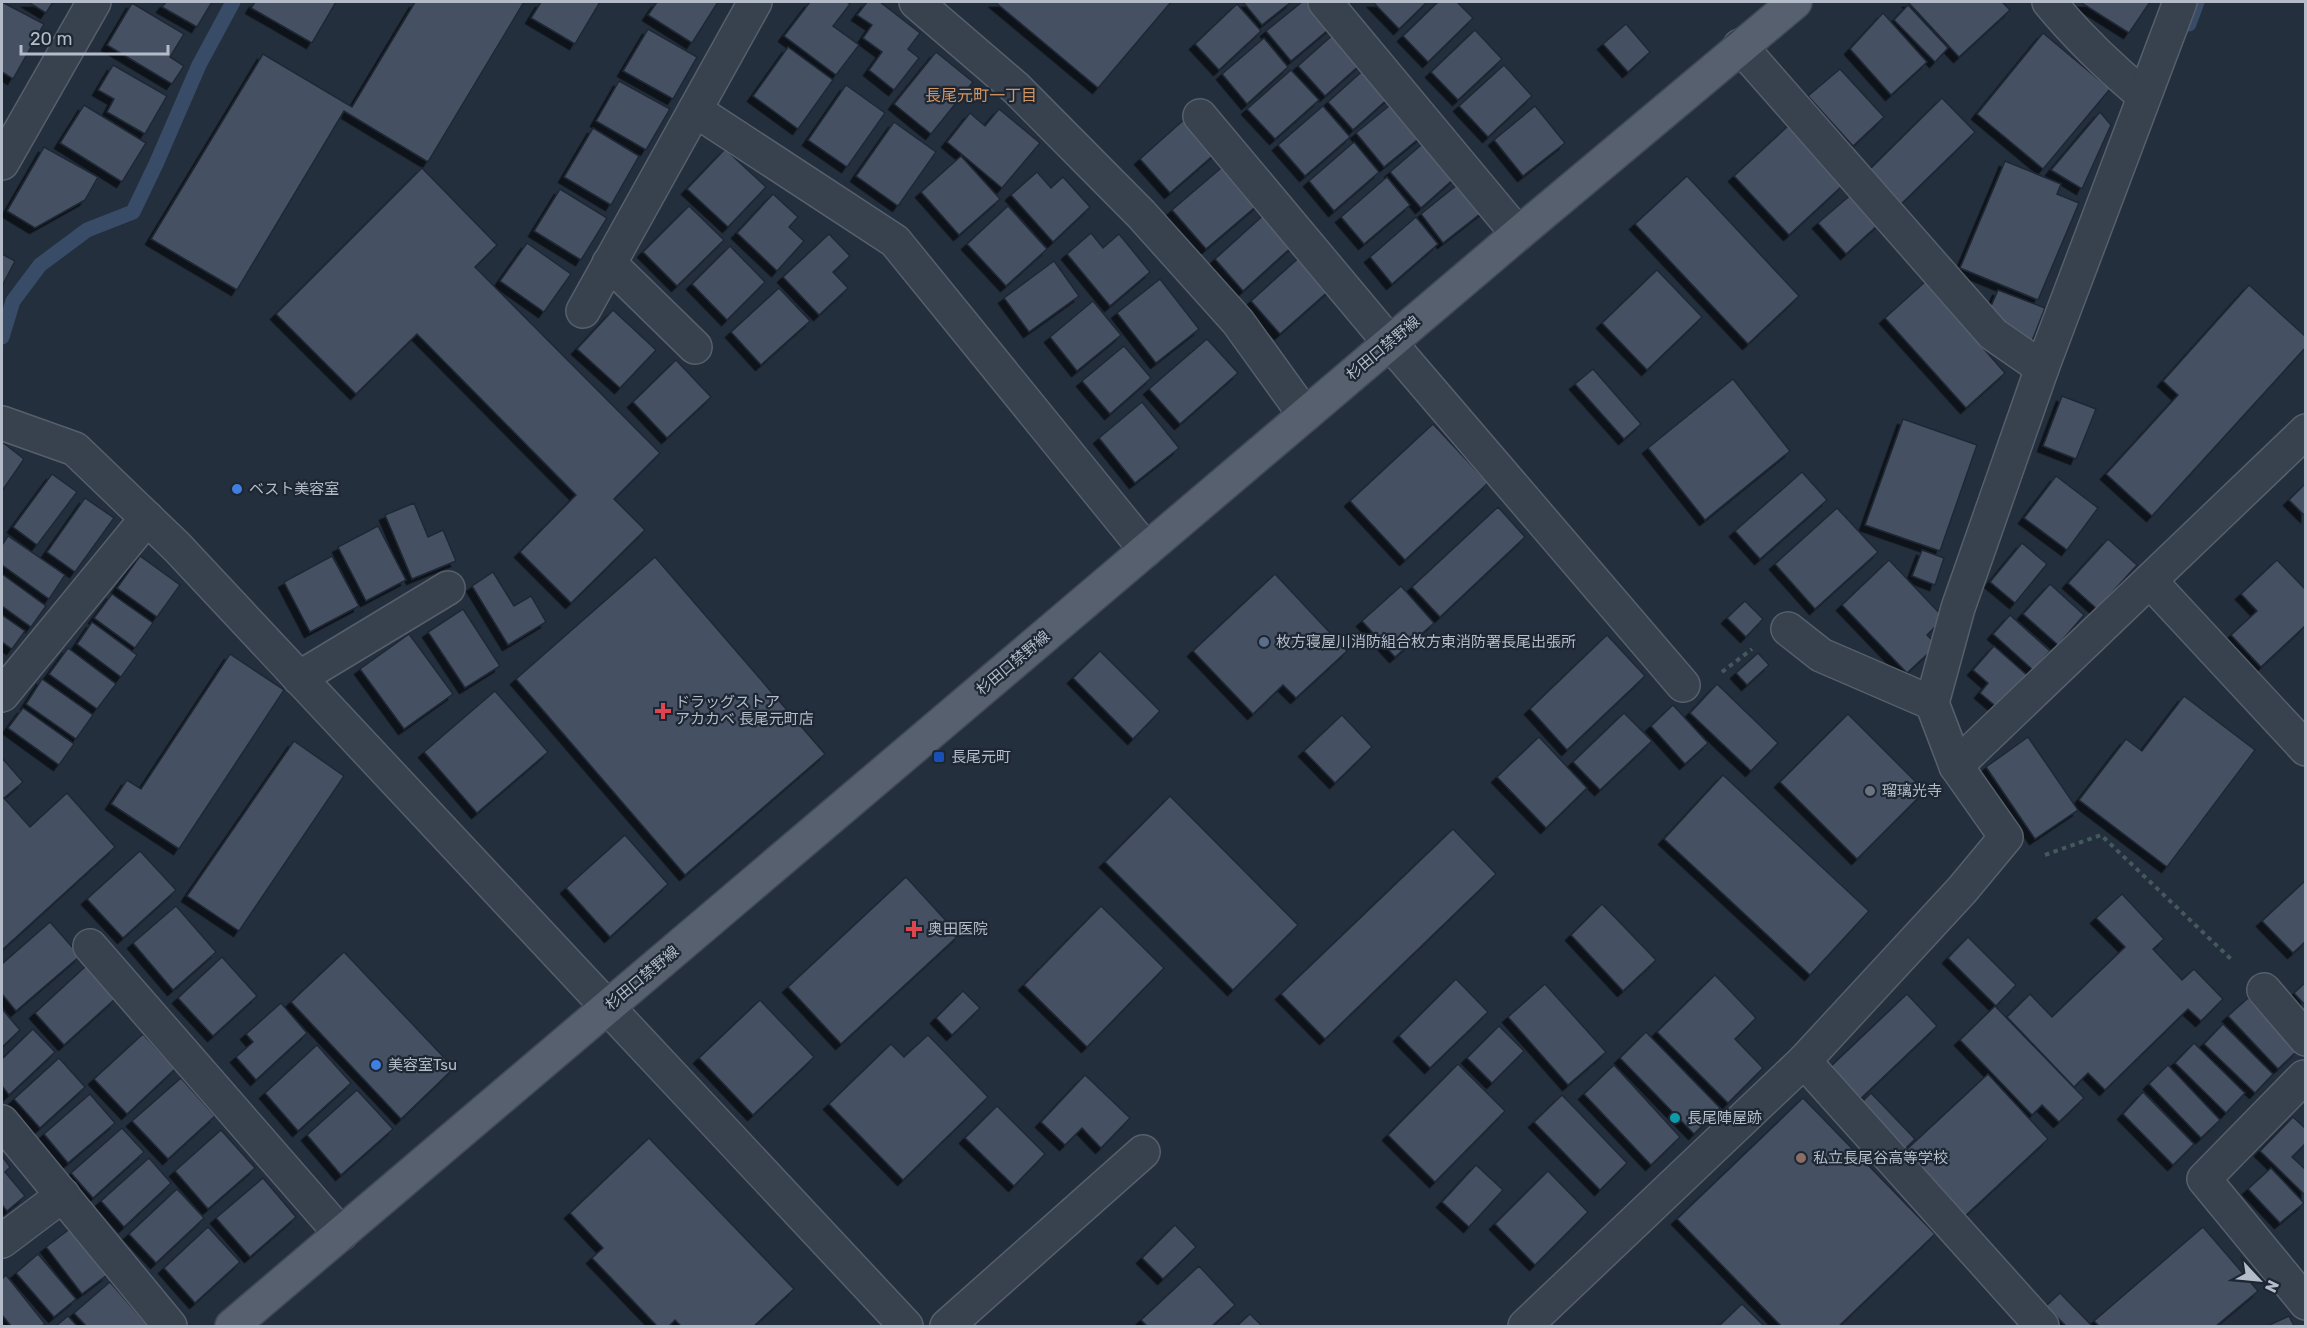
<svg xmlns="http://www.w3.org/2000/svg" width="2307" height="1328" font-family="Rubik,'Noto Sans JP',sans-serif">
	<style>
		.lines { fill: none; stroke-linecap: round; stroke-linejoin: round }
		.stream { stroke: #394c67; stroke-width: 15 }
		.building { fill: #455162; stroke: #1f2835; stroke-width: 1.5; filter: url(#shadow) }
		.minor-casing { stroke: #565f6c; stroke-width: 36 }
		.major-casing { stroke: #414a57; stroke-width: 36 }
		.path { stroke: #44595c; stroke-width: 4; stroke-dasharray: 4.5 4.5; stroke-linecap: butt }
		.minor { stroke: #38414e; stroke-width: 33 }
		.major { stroke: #56606e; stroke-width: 33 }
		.shop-dot { fill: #3f7fe0; stroke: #1d2633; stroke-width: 2 }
		.service-dot { fill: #5c6f8a; stroke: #1d2633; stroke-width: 2 }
		.health-dot { fill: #e0444e; stroke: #1d2633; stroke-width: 2 }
		.transit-dot { fill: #1a4fb4; stroke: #1d2633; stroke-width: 2 }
		.worship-dot { fill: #6b7280; stroke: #1d2633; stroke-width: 2 }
		.culture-dot { fill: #0f9aa8; stroke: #1d2633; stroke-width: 2 }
		.education-dot { fill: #8d6e63; stroke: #1d2633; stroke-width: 2 }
		.labels { text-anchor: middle; stroke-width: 4.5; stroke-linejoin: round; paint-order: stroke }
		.street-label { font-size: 15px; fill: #b4bcc9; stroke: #1d2633 }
		.poi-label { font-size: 15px; fill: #b4bcc9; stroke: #1d2633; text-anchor: start }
		.neighbourhood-label { font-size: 16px; fill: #d59563; stroke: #1d2633 }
	</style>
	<defs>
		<filter id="shadow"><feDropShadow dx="-5.5" dy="5.5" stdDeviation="0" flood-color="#0009"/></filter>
	</defs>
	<rect width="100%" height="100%" fill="#242f3e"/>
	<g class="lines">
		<!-- stream -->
		<g class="stream">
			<polyline points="2189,24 2197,2"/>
			<polyline points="2,337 13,301 40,265 87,230 133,212 156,164 199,65 233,2"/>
		</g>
	</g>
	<!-- building -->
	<g class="building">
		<polygon points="2,2 44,24 13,79 2,72"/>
		<polygon points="28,2 53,2 46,13"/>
		<polygon points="166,2 212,2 197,27 162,7"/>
		<polygon points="255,2 336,2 312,43 251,8"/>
		<polygon points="415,2 524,2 428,162 344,111 237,290 151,239 263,54 352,107"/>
		<polygon points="541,2 600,2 575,44 531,18"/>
		<polygon points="657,2 718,2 692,43 648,15"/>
		<polygon points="810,2 847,2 850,4 833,26 859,45 836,75 784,36"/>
		<polygon points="867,2 880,2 920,33 908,49 919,58 894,90 869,70 882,52 863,38 872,25 857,15"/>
		<polygon points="995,2 1171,2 1098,88"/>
		<polygon points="1243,2 1291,2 1262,25"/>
		<polygon points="1302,2 1315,2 1334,25 1291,61 1266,31"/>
		<polygon points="1373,2 1427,2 1399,29"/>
		<polygon points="1438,2 1457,2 1473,18 1428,62 1403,36"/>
		<polygon points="1908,2 2002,2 2010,10 1959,57"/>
		<polygon points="2080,2 2150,2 2129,33"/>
		<polygon points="132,3 184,34 170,57 184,66 172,84 107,45"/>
		<polygon points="1237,4 1261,31 1219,70 1195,44"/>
		<polygon points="1908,5 1948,48 1935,62 1894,20"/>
		<polygon points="1883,13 1927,62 1891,95 1850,49"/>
		<polygon points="1626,24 1650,52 1628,72 1603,44"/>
		<polygon points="648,29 697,57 673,99 623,71"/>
		<polygon points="1475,30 1502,59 1458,100 1431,72"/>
		<polygon points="1335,33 1362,63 1325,96 1298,66"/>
		<polygon points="2043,33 2110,89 2043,169 1977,114"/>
		<polygon points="1264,38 1288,67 1247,104 1222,74"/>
		<polygon points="788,47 833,80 798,129 753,96"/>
		<polygon points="936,52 973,82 931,134 894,104"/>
		<polygon points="113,65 167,96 145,134 107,112 114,99 98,90"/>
		<polygon points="1504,65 1532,96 1488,137 1459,106"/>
		<polygon points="1367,67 1391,96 1353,130 1328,102"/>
		<polygon points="1840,69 1884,117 1853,146 1808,96"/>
		<polygon points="1291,70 1319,100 1275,139 1247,109"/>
		<polygon points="619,81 670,109 646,150 596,121"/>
		<polygon points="846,85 885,113 847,167 808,140"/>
		<polygon points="1942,98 1975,132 1898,207 1866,173"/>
		<polygon points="1394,102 1422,136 1384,167 1356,133"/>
		<polygon points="84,105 146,143 122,182 60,143"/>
		<polygon points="1323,106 1350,137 1305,176 1278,145"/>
		<polygon points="1535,106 1565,143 1523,176 1494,140"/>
		<polygon points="999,109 1040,143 1002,188 947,142 970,113 985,126"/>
		<polygon points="2100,112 2111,125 2082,189 2051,170"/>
		<polygon points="1187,117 1217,152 1170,193 1140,159"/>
		<polygon points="894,122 936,152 898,206 856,176"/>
		<polygon points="1788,126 1843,185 1789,235 1734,176"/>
		<polygon points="593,128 639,156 611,205 564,177"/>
		<polygon points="1427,140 1457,176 1421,208 1390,172"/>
		<polygon points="1354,142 1379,172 1334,211 1309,181"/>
		<polygon points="44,147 98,177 85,200 35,228 7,211"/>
		<polygon points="725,149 766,187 728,227 687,189"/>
		<polygon points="961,156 1000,199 959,235 921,192"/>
		<polygon points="2005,161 2061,184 2057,194 2079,203 2038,300 1960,268"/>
		<polygon points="1227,163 1260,203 1206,249 1172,210"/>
		<polygon points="422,168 497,245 475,267 660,453 614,499 645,530 571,603 520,552 576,495 417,334 356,394 276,314"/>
		<polygon points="1037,172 1051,188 1063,177 1090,207 1053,242 1011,195"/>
		<polygon points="1687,176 1799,296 1748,344 1635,224"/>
		<polygon points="1387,177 1410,205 1364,244 1341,217"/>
		<polygon points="1462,181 1485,210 1443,243 1421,214"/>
		<polygon points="560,189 607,218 581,260 534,231"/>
		<polygon points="1853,193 1880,223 1846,254 1818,223"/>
		<polygon points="773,194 798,217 789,227 804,241 777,271 737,233"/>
		<polygon points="689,206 724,240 677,286 643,252"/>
		<polygon points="1008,206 1047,249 1006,286 967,244"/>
		<polygon points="1267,212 1295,244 1243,291 1215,259"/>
		<polygon points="1416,217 1438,244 1392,284 1370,257"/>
		<polygon points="1091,233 1103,248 1119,234 1150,272 1110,306 1067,254"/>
		<polygon points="829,234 850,256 833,272 848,288 819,315 783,277"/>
		<polygon points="527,243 571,274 544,312 500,281"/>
		<polygon points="730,246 765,282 727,320 692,284"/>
		<polygon points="2,254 15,261 2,286"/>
		<polygon points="1302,255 1332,288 1280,334 1251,301"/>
		<polygon points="1054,261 1079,296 1029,332 1004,298"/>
		<polygon points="1657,270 1702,317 1647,370 1602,323"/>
		<polygon points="1160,279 1199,329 1156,363 1117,313"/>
		<polygon points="1925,282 2005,373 1966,408 1885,318"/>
		<polygon points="2249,285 2306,337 2306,347 2152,516 2106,474 2178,395 2163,381"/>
		<polygon points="779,288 810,321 761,365 731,332"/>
		<polygon points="1998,290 2045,308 2032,341 1984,322"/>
		<polygon points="1093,301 1121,335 1077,371 1050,337"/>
		<polygon points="613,310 656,350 620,388 577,349"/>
		<polygon points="1207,339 1238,373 1180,424 1149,389"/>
		<polygon points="1124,346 1151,378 1110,414 1082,381"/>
		<polygon points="676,360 711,397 667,438 633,402"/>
		<polygon points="1593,369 1641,424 1624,439 1575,384"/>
		<polygon points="1733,379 1790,451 1705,520 1648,448"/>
		<polygon points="2062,396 2096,409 2076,459 2043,446"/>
		<polygon points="1142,402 1179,448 1135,483 1099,438"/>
		<polygon points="1903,419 1977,445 1940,551 1865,525"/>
		<polygon points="1433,424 1488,483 1405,560 1350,501"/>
		<polygon points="2,442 24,459 2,491"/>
		<polygon points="1802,472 1827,500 1760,559 1735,531"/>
		<polygon points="52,474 77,492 37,545 13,527"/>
		<polygon points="2056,476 2098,508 2067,550 2024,518"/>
		<polygon points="2306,483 2306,517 2289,500"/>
		<polygon points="85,498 114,518 75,572 47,552"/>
		<polygon points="414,503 428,537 443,530 456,561 412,579 385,515"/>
		<polygon points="1498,507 1525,537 1440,617 1412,587"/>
		<polygon points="1837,508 1878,552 1815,609 1775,564"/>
		<polygon points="378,526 406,580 366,601 338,547"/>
		<polygon points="8,536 65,575 49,599 2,565 2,545"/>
		<polygon points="2108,539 2137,565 2097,609 2068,583"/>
		<polygon points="2022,543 2047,564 2015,603 1990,582"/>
		<polygon points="1922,550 1944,558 1935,585 1912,576"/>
		<polygon points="140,556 180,585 157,617 117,588"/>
		<polygon points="332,556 359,606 310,632 284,582"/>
		<polygon points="655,557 825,754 685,875 516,679"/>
		<polygon points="1889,560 1944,618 1927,635 1937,645 1907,673 1842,605"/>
		<polygon points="2277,560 2306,590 2306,625 2261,667 2231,635 2257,611 2241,594"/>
		<polygon points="493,572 514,606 531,596 546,622 508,645 472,586"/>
		<polygon points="2,574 46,606 31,627 2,606"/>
		<polygon points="1275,574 1347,651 1296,698 1283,685 1253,714 1193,651"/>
		<polygon points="2050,584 2084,615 2058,645 2023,614"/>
		<polygon points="1401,586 1434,623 1395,657 1362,621"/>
		<polygon points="112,594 153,623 135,648 94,618"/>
		<polygon points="1745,601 1763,619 1746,637 1727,618"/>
		<polygon points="463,609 500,666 465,688 428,632"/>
		<polygon points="2,615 25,631 12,649 2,642"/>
		<polygon points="2010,615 2050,651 2033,670 1993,634"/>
		<polygon points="92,622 137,655 121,677 77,644"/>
		<polygon points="409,634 453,694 404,729 360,669"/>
		<polygon points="1607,635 1645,676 1567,750 1530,709"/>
		<polygon points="1994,646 2028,676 1999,709 1980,693 1988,683 1973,670"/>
		<polygon points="68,648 116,684 97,709 49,674"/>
		<polygon points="1100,651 1160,711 1133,739 1073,678"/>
		<polygon points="1758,653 1769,665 1747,685 1736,673"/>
		<polygon points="230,654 284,690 179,849 111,804 127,780 141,789"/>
		<polygon points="42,679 93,715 76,739 26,704"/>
		<polygon points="1717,684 1778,743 1751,771 1690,713"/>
		<polygon points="495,691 548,752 477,813 424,752"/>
		<polygon points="2184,696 2255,750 2167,867 2079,800 2126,739 2142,751"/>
		<polygon points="1673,705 1708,743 1685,764 1651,726"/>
		<polygon points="23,708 74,744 59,765 8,728"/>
		<polygon points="1624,713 1652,741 1600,790 1573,762"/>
		<polygon points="1848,714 1925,791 1857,859 1780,782"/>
		<polygon points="1342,715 1372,747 1335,783 1304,751"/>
		<polygon points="1539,737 1587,788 1546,828 1497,777"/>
		<polygon points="2028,737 2078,810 2035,839 1986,767"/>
		<polygon points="294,741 344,776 239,931 187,896"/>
		<polygon points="2,758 23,782 4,798 30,827 67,793 115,847 2,950"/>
		<polygon points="1723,775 1869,911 1810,975 1664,839"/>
		<polygon points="1170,796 1298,925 1233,990 1105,862"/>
		<polygon points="1453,829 1496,874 1325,1039 1281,994"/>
		<polygon points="625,835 668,884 610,937 566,888"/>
		<polygon points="140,851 176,890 123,938 87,899"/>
		<polygon points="906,877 959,935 841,1044 788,987"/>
		<polygon points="2305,881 2306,941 2293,953 2262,921"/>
		<polygon points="2122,894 2164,939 2153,949 2182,980 2194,969 2223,999 2201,1021 2188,1009 2105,1090 2088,1073 2074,1087 2007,1017 2030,994 2052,1017 2125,947 2096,918"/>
		<polygon points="1602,904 1656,960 1623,991 1571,935"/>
		<polygon points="176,906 216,952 173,990 133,943"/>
		<polygon points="1101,906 1164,968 1087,1047 1024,985"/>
		<polygon points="50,922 80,956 16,1011 2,994 2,964"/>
		<polygon points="1968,937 2016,985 1996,1006 1948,958"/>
		<polygon points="344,952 454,1068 401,1119 291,1002"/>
		<polygon points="222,957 257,996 213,1036 178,998"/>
		<polygon points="86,966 115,999 64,1045 35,1013"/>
		<polygon points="1715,975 1756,1018 1735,1039 1763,1068 1728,1103 1657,1032"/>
		<polygon points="1456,979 1488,1012 1430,1068 1399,1036"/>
		<polygon points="2306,982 2306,1006 2294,993"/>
		<polygon points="1545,984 1606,1052 1568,1085 1508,1017"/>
		<polygon points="963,991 980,1008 952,1035 936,1018"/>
		<polygon points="1907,994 1937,1026 1855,1104 1825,1072"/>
		<polygon points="2248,998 2297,1051 2278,1069 2228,1016"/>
		<polygon points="760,1000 814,1057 753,1115 699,1058"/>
		<polygon points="281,1003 307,1033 256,1080 236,1057 253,1042 246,1034"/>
		<polygon points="1995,1006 2084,1098 2059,1122 2042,1105 2032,1115 1960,1040"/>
		<polygon points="2,1009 20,1030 2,1047"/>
		<polygon points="2223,1024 2273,1074 2255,1093 2204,1044"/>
		<polygon points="1499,1026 1524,1051 1492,1083 1467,1058"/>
		<polygon points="33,1029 55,1052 9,1095 2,1086 2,1059"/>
		<polygon points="1646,1032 1720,1108 1694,1134 1620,1058"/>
		<polygon points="143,1034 175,1069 127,1114 94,1079"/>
		<polygon points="928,1035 988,1097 903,1180 829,1104 891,1044 904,1057"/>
		<polygon points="2194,1043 2245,1093 2226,1113 2175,1063"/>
		<polygon points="317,1045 351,1083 298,1131 265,1093"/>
		<polygon points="59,1058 85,1087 40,1128 14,1099"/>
		<polygon points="1458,1064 1505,1111 1435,1182 1388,1135"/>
		<polygon points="1614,1065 1680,1137 1651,1165 1584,1094"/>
		<polygon points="2168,1065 2220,1120 2201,1138 2149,1084"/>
		<polygon points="1988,1074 2048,1139 1964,1217 1904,1152"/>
		<polygon points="1085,1075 1130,1118 1101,1148 1082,1128 1065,1145 1041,1122"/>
		<polygon points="181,1078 215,1116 168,1159 132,1121"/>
		<polygon points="357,1090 393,1129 341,1175 307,1135"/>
		<polygon points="2143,1092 2194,1144 2173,1165 2123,1114"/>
		<polygon points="1871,1093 1915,1139 1902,1152 1857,1107"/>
		<polygon points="90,1094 115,1123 68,1163 44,1134"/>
		<polygon points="1562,1095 1627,1163 1600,1190 1534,1122"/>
		<polygon points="1803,1098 1935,1234 1839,1326 1781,1326 1677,1219"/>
		<polygon points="997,1106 1045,1154 1014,1186 965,1138"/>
		<polygon points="2293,1117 2306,1129 2306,1143 2292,1157 2306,1170 2306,1196 2260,1151"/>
		<polygon points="122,1128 144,1152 93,1198 71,1173"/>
		<polygon points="221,1130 255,1168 208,1209 175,1171"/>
		<polygon points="649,1138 794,1289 754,1326 681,1326 675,1320 669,1326 657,1326 592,1258 603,1248 570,1213"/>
		<polygon points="2,1156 10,1167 5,1172 25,1196 7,1211 2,1205"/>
		<polygon points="149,1158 171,1183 124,1227 101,1201"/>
		<polygon points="1476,1165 1503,1190 1469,1227 1442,1202"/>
		<polygon points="2271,1168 2304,1203 2280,1223 2248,1189"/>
		<polygon points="1548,1171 1588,1212 1535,1265 1495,1224"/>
		<polygon points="263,1178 296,1217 250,1257 216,1218"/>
		<polygon points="177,1189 204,1218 156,1263 129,1234"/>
		<polygon points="1175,1225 1196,1247 1163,1279 1142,1258"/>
		<polygon points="208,1227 240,1262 195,1303 164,1268"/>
		<polygon points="2203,1227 2258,1291 2216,1326 2099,1326 2094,1321"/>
		<polygon points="71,1228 107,1275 82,1294 46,1247"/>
		<polygon points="38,1254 76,1299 54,1317 16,1273"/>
		<polygon points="1199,1266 1235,1305 1212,1326 1147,1326 1141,1320"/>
		<polygon points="6,1275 45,1324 42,1326 11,1326 2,1315 2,1279"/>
		<polygon points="110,1282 148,1326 86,1326 74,1313"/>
		<polygon points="2060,1293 2092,1326 2066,1326 2046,1306"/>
		<polygon points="1742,1304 1764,1326 1719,1326"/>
		<polygon points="1250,1314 1262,1326 1237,1326"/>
		<polygon points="68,1316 77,1326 56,1326"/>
		<polygon points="2289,1316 2294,1326 2267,1326"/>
	</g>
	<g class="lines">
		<defs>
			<g id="minor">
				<polyline points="916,2 1016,88 1141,214 1238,322 1305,415"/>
				<polyline points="1325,2 1518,234"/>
				<path d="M2049,2C2078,37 2109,67 2144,96"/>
				<polyline points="1740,46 1993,334 2042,368"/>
				<polyline points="695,110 895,241 1146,550"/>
				<polyline points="1200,116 1390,343 1683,685"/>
				<polyline points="2,163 94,2"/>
				<polyline points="609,263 695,347"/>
				<polyline points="583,311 755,2"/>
				<polyline points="2,423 75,449 177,547 906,1326"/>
				<polyline points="2150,581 2306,749"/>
				<polyline points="1788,629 1821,655 1932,703"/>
				<polyline points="299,678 448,588"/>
				<polyline points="2,695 147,518"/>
				<polyline points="1956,766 2306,431"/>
				<polyline points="90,946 341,1234"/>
				<polyline points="2264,990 2306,1039"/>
				<polyline points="1804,1061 2042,1326"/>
				<polyline points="2304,1077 2204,1179 2306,1303"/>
				<polyline points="2,1122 170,1326"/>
				<polyline points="2,1241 63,1195"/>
				<polyline points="947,1326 1143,1152"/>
				<polyline points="1525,1326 1804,1061 1962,890 2006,837 1956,766 1932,703 1958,608 2042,368 2180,2"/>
			</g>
			<polyline id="major" points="232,1326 1518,234 1795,2"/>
		</defs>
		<!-- minor casing -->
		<use href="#minor" class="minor-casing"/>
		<!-- major casing -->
		<use href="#major" class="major-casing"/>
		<!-- path -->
		<g class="path">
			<polyline points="1722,672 1752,649"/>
			<polyline points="2045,855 2101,835 2233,961"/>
		</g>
		<!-- minor -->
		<use href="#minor" class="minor"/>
		<!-- major -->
		<use href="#major" class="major"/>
	</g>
	<!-- markers -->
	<g class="shop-dot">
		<circle cx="237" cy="489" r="6"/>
		<circle cx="376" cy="1065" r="6"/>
	</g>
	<circle class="service-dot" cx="1264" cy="642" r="6"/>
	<g class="health-dot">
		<path d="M660 702h6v6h6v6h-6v6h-6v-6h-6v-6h6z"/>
		<path d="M911 920h6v6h6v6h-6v6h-6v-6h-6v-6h6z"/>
	</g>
	<rect class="transit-dot" x="933" y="751" width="12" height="12" rx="3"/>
	<circle class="worship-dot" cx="1870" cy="791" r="6"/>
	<circle class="culture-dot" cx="1675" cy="1118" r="6"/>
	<circle class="education-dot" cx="1801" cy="1158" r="6"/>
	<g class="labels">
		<!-- street labels -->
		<g class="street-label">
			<text transform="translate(1383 348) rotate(-40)" y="5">杉田口禁野線</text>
			<text transform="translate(1013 663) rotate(-40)" y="5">杉田口禁野線</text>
			<text transform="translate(642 978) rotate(-40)" y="5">杉田口禁野線</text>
		</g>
		<!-- poi labels -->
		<g class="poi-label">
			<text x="249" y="494">ベスト美容室</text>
			<text x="1276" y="647">枚方寝屋川消防組合枚方東消防署長尾出張所</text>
			<text x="675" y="707">ドラッグストア<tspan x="675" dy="17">アカカベ 長尾元町店</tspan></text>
			<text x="951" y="762">長尾元町</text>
			<text x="1882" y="796">瑠璃光寺</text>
			<text x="928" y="934">奥田医院</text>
			<text x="388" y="1070">美容室Tsu</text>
			<text x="1687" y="1123">長尾陣屋跡</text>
			<text x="1813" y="1163">私立長尾谷高等学校</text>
		</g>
		<!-- neighbourhood labels -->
		<g class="neighbourhood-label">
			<text x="981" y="101">長尾元町一丁目</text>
		</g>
	</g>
	<!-- border -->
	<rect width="2307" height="1328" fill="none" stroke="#b4bcc9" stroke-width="6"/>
	<!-- north arrow -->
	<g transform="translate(2259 1280) rotate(116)" stroke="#1d2633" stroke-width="4.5" paint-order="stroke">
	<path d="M0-4.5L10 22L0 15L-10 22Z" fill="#b4bcc9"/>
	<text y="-9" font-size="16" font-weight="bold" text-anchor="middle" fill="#b4bcc9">N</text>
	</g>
	<!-- scale -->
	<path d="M21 45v9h147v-9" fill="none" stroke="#b4bcc9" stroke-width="3"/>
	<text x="30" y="45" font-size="18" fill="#b4bcc9" stroke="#1d2633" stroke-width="4.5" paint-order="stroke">20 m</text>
</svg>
